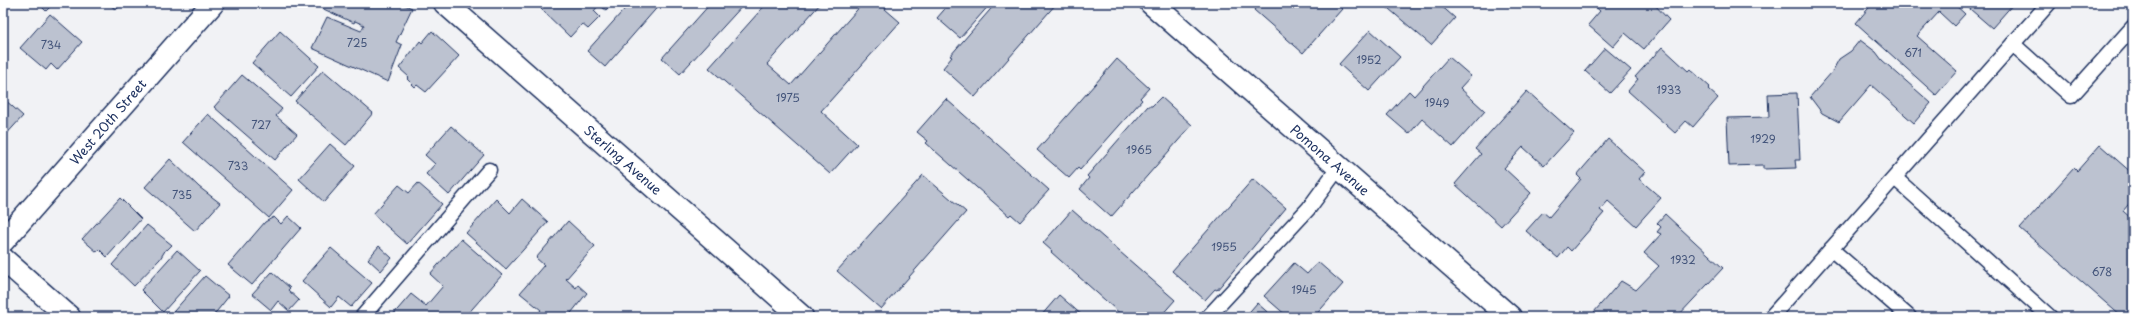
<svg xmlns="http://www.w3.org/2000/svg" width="2136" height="320" font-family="'Playpen Sans',sans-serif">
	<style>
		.building { fill: #bcc2d0; stroke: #1b2f5e }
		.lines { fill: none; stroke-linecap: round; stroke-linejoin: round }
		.lane-casing { stroke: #1b2f5e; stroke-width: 17 }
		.street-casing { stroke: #1b2f5e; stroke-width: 25 }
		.secondary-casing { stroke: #1b2f5e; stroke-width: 25 }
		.lane { stroke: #fff; stroke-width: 14 }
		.street { stroke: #fff; stroke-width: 22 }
		.secondary { stroke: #fff; stroke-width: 22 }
		.labels { text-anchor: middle; stroke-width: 3.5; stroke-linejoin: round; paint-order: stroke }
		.number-label { font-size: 11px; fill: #43547a }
		.street-label { font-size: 13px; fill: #1b2f5e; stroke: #fff }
	</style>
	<rect width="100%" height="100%" fill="#f1f2f5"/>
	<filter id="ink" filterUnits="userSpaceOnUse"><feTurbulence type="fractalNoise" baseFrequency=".025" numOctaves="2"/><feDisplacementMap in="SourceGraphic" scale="8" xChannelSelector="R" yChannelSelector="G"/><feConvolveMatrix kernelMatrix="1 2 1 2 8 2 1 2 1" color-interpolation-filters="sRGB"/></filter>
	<g filter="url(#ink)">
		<!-- building -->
		<g class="building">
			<polygon points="38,3 54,3 46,11"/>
			<polygon points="108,3 123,3 116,10"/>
			<polygon points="319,3 400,3 412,8 396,42 402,45 388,82 312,48 327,17 361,31 364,25 355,21 354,23 317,6"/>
			<polygon points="546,3 612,3 606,10 599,5 594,11 600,17 588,29 582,24 570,37 541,9"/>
			<polygon points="630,3 661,3 605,67 587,51"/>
			<polygon points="711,3 745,3 680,74 662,58"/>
			<polygon points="767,3 821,3 767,64 791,85 863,3 882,3 886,7 885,9 900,22 821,111 857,144 830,174 709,68"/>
			<polygon points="950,3 991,3 960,38 937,18"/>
			<polygon points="996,3 1056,4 975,97 943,68 952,57 950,56"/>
			<polygon points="1260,3 1336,3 1342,9 1303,53 1254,10"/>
			<polygon points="1382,3 1438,3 1455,18 1431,45"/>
			<polygon points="1591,3 1653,3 1669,20 1644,49 1625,33 1613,47 1588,25 1600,11"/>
			<polygon points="1873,3 1953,3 1965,14 1954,26 1939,12 1917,36 1957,71 1936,95 1856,23"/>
			<polygon points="1963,3 2014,3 1992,28"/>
			<polygon points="50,14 82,42 57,70 51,64 46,70 20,48"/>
			<polygon points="1370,30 1400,57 1369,91 1339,64"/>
			<polygon points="280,31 319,66 291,97 252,63"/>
			<polygon points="432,31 459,56 426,92 417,85 415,87 407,79 409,77 399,68 420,41 422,43"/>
			<polygon points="1860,40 1876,52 1882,60 1931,103 1914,123 1871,85 1839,122 1822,113 1810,97 1832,72 1839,59 1851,51"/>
			<polygon points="1662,47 1688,71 1690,69 1710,87 1708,89 1718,98 1693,127 1686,121 1675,133 1628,91 1638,79 1635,77"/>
			<polygon points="1605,48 1631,70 1610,93 1585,71"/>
			<polygon points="1449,57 1471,76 1460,88 1485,111 1453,147 1422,119 1409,134 1387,115 1409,91 1414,96"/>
			<polygon points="1117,59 1149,88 1140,98 1142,100 1080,170 1078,168 1069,178 1037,150"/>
			<polygon points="323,70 373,113 346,145 295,101"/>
			<polygon points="242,75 282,109 276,116 297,134 275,160 214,107"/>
			<polygon points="1527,91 1574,133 1544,166 1523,147 1504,168 1531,193 1501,226 1455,184 1481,154 1475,149"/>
			<polygon points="1797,93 1800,160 1795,160 1796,168 1763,169 1763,165 1729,166 1727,118 1769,117 1768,94"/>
			<polygon points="1161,97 1192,125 1111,217 1080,189 1089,178 1087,176 1148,106 1152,106"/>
			<polygon points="3,98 23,116 3,138"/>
			<polygon points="946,99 1049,190 1020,222 1011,214 1009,216 926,143 928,141 917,132"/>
			<polygon points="208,114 293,190 269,218 183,142"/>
			<polygon points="451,126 484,155 449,195 426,174 435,164 425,155"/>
			<polygon points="1608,139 1645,172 1639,179 1661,198 1636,226 1608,201 1600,210 1604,213 1571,251 1567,247 1558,258 1526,231 1543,212 1549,217 1581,179 1577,175"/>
			<polygon points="330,144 355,166 324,202 299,179"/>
			<polygon points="2100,145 2133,174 2133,199 2123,211 2133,220 2133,317 2122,317 2020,228 2074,168 2077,171"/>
			<polygon points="170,159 199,187 220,203 195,231 145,187"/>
			<polygon points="923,175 966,212 881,309 837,271"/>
			<polygon points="1253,179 1286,208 1217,290 1215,289 1205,300 1172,271"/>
			<polygon points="418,183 442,204 407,244 373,214 399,185 409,193"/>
			<polygon points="120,198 141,219 107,257 99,249 97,252 82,239"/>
			<polygon points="496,199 510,213 522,199 548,222 506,269 466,233"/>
			<polygon points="1072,210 1175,300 1160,317 1124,317 1051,252 1052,251 1043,243"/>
			<polygon points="1665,214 1723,268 1677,317 1600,317 1594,312 1621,281 1636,290 1659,266 1644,253 1661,234 1657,232 1661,227 1657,223"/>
			<polygon points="288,216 301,228 252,285 228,265 265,222 274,217 281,224"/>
			<polygon points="568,221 595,246 566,279 576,288 578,285 587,293 568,317 535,317 541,310 520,293 544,265 536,258"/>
			<polygon points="147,225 172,245 167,250 166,249 160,259 134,286 112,265"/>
			<polygon points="461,239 502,275 465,317 391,317 411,294 426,306 443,286 430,274"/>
			<polygon points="379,246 392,258 381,271 368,259"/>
			<polygon points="331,248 372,283 351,307 339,297 331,307 302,281"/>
			<polygon points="177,250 200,271 163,312 141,290"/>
			<polygon points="1318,262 1343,284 1314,317 1288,317 1264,296 1294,263 1307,274"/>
			<polygon points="272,272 290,288 288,290 299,300 289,311 278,301 271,310 252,294"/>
			<polygon points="205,276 229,296 217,311 211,317 171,317 174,311"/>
			<polygon points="1059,295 1084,317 1040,317"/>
			<polygon points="1257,303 1273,317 1245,317"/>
			<polygon points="251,312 256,317 247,317"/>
		</g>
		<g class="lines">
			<defs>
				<g id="lane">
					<polyline points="2013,44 2071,96 2133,27"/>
					<polyline points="1895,178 2050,317"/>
					<polyline points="1831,249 1909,317"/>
					<polyline points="362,317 489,170"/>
					<polyline points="1208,317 1309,208 1339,167"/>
					<polyline points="1771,317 2049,3"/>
				</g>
				<g id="street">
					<polyline points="445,3 802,317"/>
					<polyline points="3,241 213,3"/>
					<polyline points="3,259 69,317"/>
				</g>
				<polyline id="secondary" points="1151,3 1510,317"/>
			</defs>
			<!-- lane casing -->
			<use href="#lane" class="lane-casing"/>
			<!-- street casing -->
			<use href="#street" class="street-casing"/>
			<!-- secondary casing -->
			<use href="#secondary" class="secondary-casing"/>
			<!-- lane -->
			<use href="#lane" class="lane"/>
			<!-- street -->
			<use href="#street" class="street"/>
			<!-- secondary -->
			<use href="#secondary" class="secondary"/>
		</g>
	</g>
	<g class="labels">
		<!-- number labels -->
		<g class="number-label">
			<text x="357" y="47">725</text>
			<text x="51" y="49">734</text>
			<text x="1913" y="57">671</text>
			<text x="1369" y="64">1952</text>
			<text x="1669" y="94">1933</text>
			<text x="788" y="102">1975</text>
			<text x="1437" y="107">1949</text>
			<text x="261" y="129">727</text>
			<text x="1763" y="143">1929</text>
			<text x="1139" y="154">1965</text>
			<text x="238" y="170">733</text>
			<text x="182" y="199">735</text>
			<text x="1224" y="251">1955</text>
			<text x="1683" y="264">1932</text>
			<text x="2102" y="276">678</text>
			<text x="1304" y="294">1945</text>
		</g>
		<!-- street labels -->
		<g class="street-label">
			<text transform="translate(108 122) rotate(-49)" y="5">West 20th Street</text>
			<text transform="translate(623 160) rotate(41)" y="5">Sterling Avenue</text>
			<text transform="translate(1330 160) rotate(41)" y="5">Pomona Avenue</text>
		</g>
	</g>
	<!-- margin -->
	<rect width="2136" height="320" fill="none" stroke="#fff" stroke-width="16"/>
	<rect x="8" y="8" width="2120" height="304" fill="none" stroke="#1b2f5e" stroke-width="1.5" filter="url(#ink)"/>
</svg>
